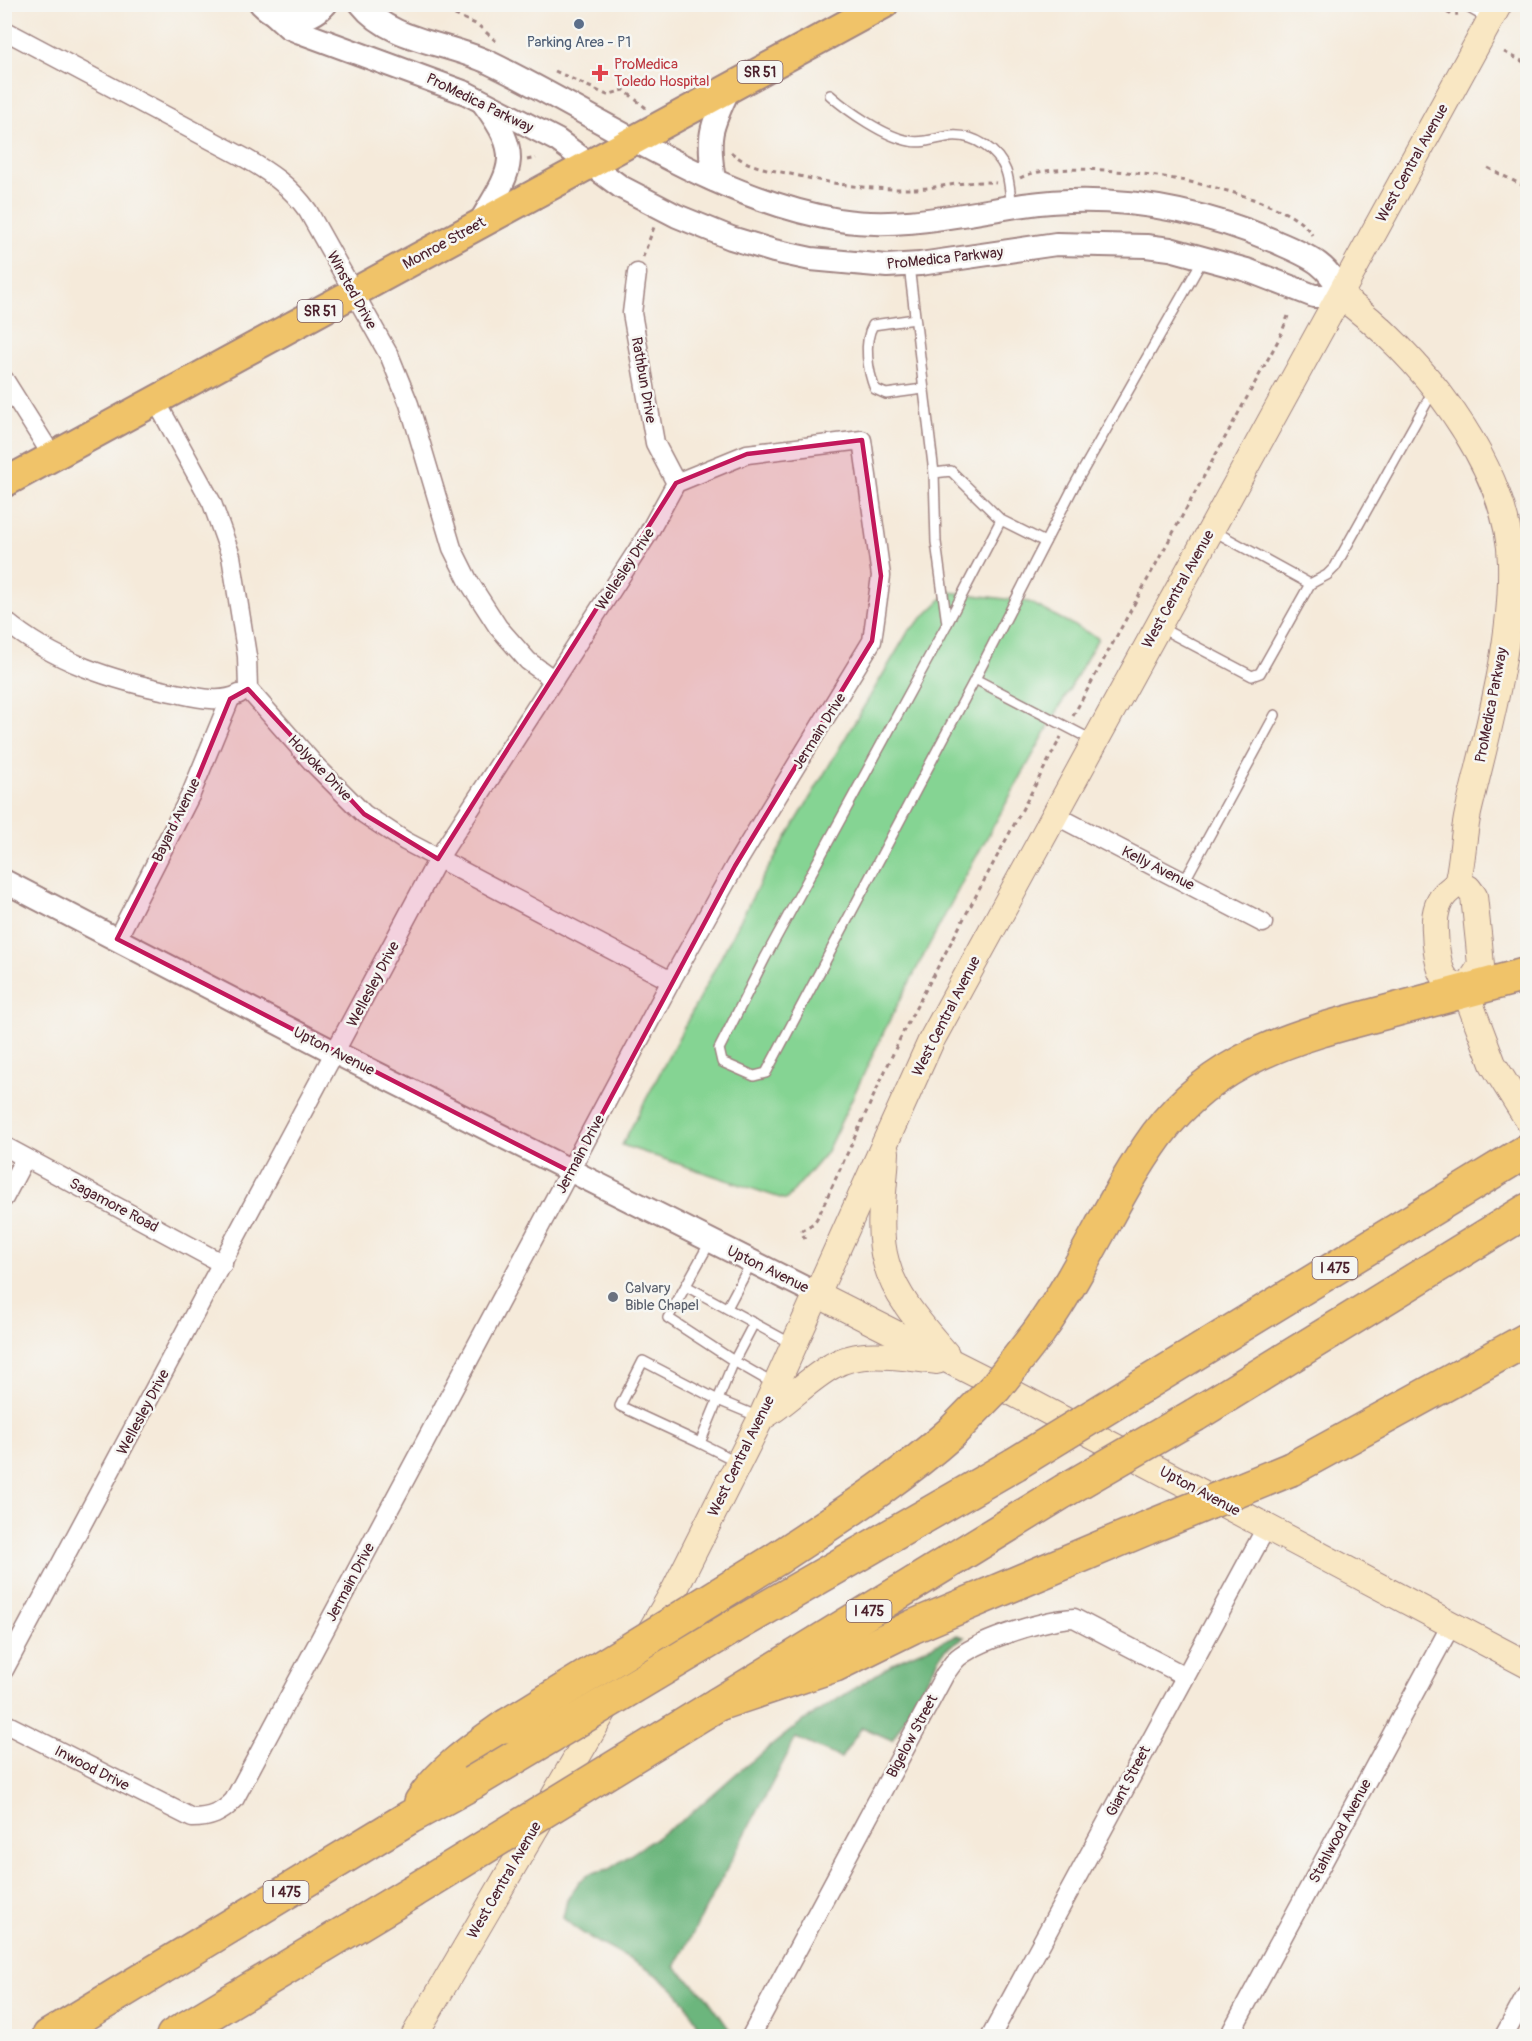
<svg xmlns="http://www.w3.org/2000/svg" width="1532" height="2041" font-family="Pangolin,sans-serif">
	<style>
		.green { fill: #85d493; stroke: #687a5f; stroke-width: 1.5 }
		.forest { fill: #6cb67d; stroke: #5b6a54; stroke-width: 1.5 }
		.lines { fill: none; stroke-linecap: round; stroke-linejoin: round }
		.service-casing { stroke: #a08482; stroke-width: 12 }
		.minor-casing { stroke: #a08482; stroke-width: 21 }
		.tertiary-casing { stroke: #a08482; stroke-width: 26 }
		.secondary-casing { stroke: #a08482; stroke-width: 28 }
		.primary-casing { stroke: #a08482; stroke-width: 32 }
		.motorway-casing { stroke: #a08482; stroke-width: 36 }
		.path { stroke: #a08482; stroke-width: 3; stroke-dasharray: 4.5 4.5; stroke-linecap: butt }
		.service { stroke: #fff; stroke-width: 9 }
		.minor { stroke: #fff; stroke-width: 18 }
		.tertiary { stroke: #fff; stroke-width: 22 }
		.secondary { stroke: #f9e7c3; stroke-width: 26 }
		.primary { stroke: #f0c369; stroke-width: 28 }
		.motorway { stroke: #f0c369; stroke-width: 33 }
		.motorway-bridge-casing { stroke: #a08482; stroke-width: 36; stroke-linecap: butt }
		.motorway-bridge { stroke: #f0c369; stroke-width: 33 }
		.marked { fill: #c2185b; fill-opacity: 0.2; stroke: #c2185b; stroke-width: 4.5; stroke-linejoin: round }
		.service-dot { fill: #5c6f8a; stroke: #f6f6f2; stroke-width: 2 }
		.health-dot { fill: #e0444e; stroke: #f6f6f2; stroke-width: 2 }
		.worship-dot { fill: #6b7280; stroke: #f6f6f2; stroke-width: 2 }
		.labels { text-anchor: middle; stroke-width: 5; stroke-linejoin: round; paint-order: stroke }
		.shield { fill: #f6f6f2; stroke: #7e6067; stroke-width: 1.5 }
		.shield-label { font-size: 14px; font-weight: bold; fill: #4a1f2b }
		.service-label { font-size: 15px; fill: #4e5e75; stroke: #f6f6f2 }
		.health-label { font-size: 15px; fill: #be3a42; stroke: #f6f6f2; text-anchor: start }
		.street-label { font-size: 15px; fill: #4a1f2b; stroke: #f6f6f2 }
		.worship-label { font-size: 15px; fill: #5b616d; stroke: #f6f6f2; text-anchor: start }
	</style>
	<rect width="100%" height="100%" fill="#f6f6f2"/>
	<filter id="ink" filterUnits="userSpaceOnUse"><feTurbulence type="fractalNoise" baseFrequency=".0167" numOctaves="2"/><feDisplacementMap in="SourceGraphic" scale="12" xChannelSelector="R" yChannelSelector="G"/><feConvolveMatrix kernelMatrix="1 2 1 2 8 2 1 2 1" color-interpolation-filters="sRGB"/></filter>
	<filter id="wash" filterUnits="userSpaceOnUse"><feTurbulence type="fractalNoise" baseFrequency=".008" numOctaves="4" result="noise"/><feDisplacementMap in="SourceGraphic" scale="24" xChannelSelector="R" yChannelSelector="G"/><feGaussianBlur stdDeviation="1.35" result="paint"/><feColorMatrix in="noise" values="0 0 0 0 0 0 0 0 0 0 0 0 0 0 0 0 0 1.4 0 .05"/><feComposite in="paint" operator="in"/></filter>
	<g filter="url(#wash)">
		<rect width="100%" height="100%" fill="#f5eada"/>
		<!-- green -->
		<polygon class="green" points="949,592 1029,602 1098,638 965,877 888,1023 826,1153 786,1200 622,1145 762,879 908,632"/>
		<!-- forest -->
		<path class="forest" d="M957,1635L964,1637L944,1650L892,1740L862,1727L841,1758L796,1738L675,1967L705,1995L732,2033V2036H703C697,2022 690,2008 680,1996C650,1961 598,1950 563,1918L567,1900L579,1882L591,1873L609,1869L687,1817L738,1772L799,1724L899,1660Z"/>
	</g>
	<g filter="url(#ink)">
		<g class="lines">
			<defs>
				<g id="service">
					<path d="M830,95C848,111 885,137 910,141C923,144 937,138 951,136C974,134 998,150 1006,171C1010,182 1010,196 1012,207"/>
					<polyline points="909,266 934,473 951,471 1001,520 1045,542"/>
					<path d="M915,319L873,325C863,342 868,372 875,389L886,394L923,389"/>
					<polyline points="934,473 936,542 947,624 765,958 719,1049 722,1062 754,1076 766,1073 975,679"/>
					<polyline points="1212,530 1310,584"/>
					<polyline points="947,624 1001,520"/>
					<polyline points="1159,627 1252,676 1260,673 1310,584 1327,575 1335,567 1433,391"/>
					<polyline points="1094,741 975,679 1074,486 1203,259"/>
					<polyline points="1184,882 1275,715"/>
					<polyline points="710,1242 668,1318 734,1361 774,1384"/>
					<polyline points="686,1286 792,1344"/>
					<polyline points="727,1308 751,1263"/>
					<polyline points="700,1443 620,1406 643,1361 718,1400 759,1417"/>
					<polyline points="736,1461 700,1443 734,1361 754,1323"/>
				</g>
				<g id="minor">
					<polyline points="1471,4 1492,16"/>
					<path d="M4,30L245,158C271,173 290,186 308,211L390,357L409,404L452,548L469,582L498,627L528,661L554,680"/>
					<polyline points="637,273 632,313 655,443 676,483"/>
					<polyline points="4,379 53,457"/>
					<polyline points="156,401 212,503 231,556 247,656 248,689 313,763 364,814 405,841 671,981"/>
					<path d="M4,620C54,662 114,681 176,693C195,697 221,704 239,694"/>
					<polyline points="1053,814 1263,923"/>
					<polyline points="117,939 191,794 230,699"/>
					<polyline points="4,1146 223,1264"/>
					<polyline points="4,1198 25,1158"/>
					<path d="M4,1670L438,859L648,534L676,483L747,454L862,440L881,576L872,641L735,866L671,981L234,1800C222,1813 210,1818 192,1818L4,1723"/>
					<path d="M751,2036L945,1674C950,1668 954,1660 960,1656C983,1639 1046,1619 1074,1618L1185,1676"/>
					<polyline points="991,2036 1267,1526"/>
					<polyline points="1229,2036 1451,1625"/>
					<polyline points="1504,2036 1528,1992"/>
				</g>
				<g id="tertiary">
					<path d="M261,4C280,23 308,24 326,4"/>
					<path d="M275,15L288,27L300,32L466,93L557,140L621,187L677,216L731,238L774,251L811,259L887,266L920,264L1056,244L1146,246L1170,249L1247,270L1314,296H1340C1332,263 1303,254 1274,241C1195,208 1110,193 1024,205C962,214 901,230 839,220C712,198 604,118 490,63C447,42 391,42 361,4"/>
					<path d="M714,180C707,137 710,128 729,89"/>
					<path d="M480,222C511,170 524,157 484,104"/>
					<polyline points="4,881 336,1053 817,1294"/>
				</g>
				<g id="secondary">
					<path d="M1340,296C1417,351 1509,464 1511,563C1513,645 1487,733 1468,813C1463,835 1463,858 1458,880C1456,886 1450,889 1446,893C1436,903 1434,917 1435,931C1435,943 1438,970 1446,979C1451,984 1459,987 1465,990L1493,1064L1528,1120"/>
					<polyline points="1457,883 1468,888 1474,896 1479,943 1481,966 1465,990"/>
					<path d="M886,1152C885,1186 876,1228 886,1262C895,1297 923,1327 946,1354"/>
					<polyline points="817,1294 1017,1395 1528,1665"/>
					<path d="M761,1418C787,1403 807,1380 832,1366C862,1348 905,1358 937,1361"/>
					<polyline points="414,2036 675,1589 761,1418 931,1041 1499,4"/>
				</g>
				<polyline id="primary" points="4,483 884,4"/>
				<g id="motorway">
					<path d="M1038,1333C1083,1271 1112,1197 1157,1135C1214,1058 1295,1036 1383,1013C1431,1000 1479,987 1528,974"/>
					<polyline points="1142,1386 1528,1150"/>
					<polyline points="1195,1415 1528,1210"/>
					<polyline points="1291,1469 1528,1339"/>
					<path d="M778,1558C838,1518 898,1480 952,1432"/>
					<polyline points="733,1627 1015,1464"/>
					<polyline points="718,1704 835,1665 912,1627 1147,1528"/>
					<polyline points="674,1731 1064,1491"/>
					<path d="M421,1802C442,1770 475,1748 506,1726"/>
					<polyline points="49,2036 410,1817 472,1783"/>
					<polyline points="173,2036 412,1892"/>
				</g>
			</defs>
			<!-- service casing -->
			<use href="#service" class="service-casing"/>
			<!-- minor casing -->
			<use href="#minor" class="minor-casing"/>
			<!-- tertiary casing -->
			<use href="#tertiary" class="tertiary-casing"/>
			<!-- secondary casing -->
			<use href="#secondary" class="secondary-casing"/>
			<!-- primary casing -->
			<use href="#primary" class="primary-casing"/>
			<!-- motorway casing -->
			<use href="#motorway" class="motorway-casing"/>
			<!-- path -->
			<g class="path">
				<polyline points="430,4 478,25 498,43"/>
				<polyline points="1431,4 1452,15 1458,14"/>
				<polyline points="1504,52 1528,64"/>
				<polyline points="555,71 607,95 624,90 646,108"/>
				<path d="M731,152C746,166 766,169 786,173C828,183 866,190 909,189C938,189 967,179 996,183"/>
				<polyline points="527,160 536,158"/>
				<polyline points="1488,168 1528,188"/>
				<path d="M1020,178C1067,152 1285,187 1312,235"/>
				<polyline points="1528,218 1528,230"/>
				<polyline points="643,257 654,227"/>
				<polyline points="1073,716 1280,337 1288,316"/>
				<polyline points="805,1239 801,1231 814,1223 819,1215 903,1032 1061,737"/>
			</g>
			<!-- service -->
			<use href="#service" class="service"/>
			<!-- minor -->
			<use href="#minor" class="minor"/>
			<!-- tertiary -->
			<use href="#tertiary" class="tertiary"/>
			<!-- secondary -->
			<use href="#secondary" class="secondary"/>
			<!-- primary -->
			<use href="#primary" class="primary"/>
			<!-- motorway -->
			<use href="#motorway" class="motorway"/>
			<defs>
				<g id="motorway-bridge">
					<polyline points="952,1432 995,1388 1038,1333"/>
					<polyline points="1015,1464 1142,1386"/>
					<polyline points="1064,1491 1195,1415"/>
					<polyline points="1147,1528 1291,1469"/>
					<polyline points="506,1726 778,1558"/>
					<polyline points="472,1783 733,1627"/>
					<polyline points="412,1892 674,1731"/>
				</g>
			</defs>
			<!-- motorway-bridge casing -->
			<use href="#motorway-bridge" class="motorway-bridge-casing"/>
			<!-- motorway-bridge -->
			<use href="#motorway-bridge" class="motorway-bridge"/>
		</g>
	</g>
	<!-- marked area -->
	<path class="marked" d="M862,440L881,576L872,641L735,866L571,1172L117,939L191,794L230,699L248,689L364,814L438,859L676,483L747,454Z"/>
	<!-- markers -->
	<circle class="service-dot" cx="579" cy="24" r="6"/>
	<path class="health-dot" d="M597 64h6v6h6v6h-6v6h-6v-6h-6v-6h6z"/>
	<circle class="worship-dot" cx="613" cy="1297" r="6"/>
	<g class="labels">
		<!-- shield labels -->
		<g class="shield">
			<rect x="737.5" y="61" width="45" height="22" rx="4.5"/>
			<rect x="297.5" y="300" width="45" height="22" rx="4.5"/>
			<rect x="1312.5" y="1257" width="45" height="22" rx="4.5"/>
			<rect x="846.5" y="1600" width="45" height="22" rx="4.5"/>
			<rect x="263.5" y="1881" width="45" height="22" rx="4.5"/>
		</g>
		<g class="shield-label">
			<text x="760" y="77">SR 51</text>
			<text x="320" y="316">SR 51</text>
			<text x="1335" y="1273">I 475</text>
			<text x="869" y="1616">I 475</text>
			<text x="286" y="1897">I 475</text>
		</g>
		<!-- service labels -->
		<g class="service-label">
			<text x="579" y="47">Parking Area - P1</text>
		</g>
		<!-- health labels -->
		<g class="health-label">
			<text x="614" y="69">ProMedica<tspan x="614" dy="17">Toledo Hospital</tspan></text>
		</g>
		<!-- street labels -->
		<g class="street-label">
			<text transform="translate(480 103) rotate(26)" y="5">ProMedica Parkway</text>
			<text transform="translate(1412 163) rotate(-61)" y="5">West Central Avenue</text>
			<text transform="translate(444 243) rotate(-29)" y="5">Monroe Street</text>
			<text transform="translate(945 258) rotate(-6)" y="5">ProMedica Parkway</text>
			<text transform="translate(352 290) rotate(61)" y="5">Winsted Drive</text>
			<text transform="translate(644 380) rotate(80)" y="5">Rathbun Drive</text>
			<text transform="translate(625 569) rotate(-57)" y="5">Wellesley Drive</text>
			<text transform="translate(1178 589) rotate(-61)" y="5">West Central Avenue</text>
			<text transform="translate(1491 705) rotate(-79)" y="5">ProMedica Parkway</text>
			<text transform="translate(819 731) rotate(-58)" y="5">Jermain Drive</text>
			<text transform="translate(320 768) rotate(46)" y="5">Holyoke Drive</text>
			<text transform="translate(176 820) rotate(-64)" y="5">Bayard Avenue</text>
			<text transform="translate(1158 868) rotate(27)" y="5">Kelly Avenue</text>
			<text transform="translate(373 984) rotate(-62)" y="5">Wellesley Drive</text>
			<text transform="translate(946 1016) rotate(-63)" y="5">West Central Avenue</text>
			<text transform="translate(334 1051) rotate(27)" y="5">Upton Avenue</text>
			<text transform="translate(580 1154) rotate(-62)" y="5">Jermain Drive</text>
			<text transform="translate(114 1205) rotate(28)" y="5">Sagamore Road</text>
			<text transform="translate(768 1269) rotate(26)" y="5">Upton Avenue</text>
			<text transform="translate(143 1412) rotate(-62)" y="5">Wellesley Drive</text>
			<text transform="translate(741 1456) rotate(-64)" y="5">West Central Avenue</text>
			<text transform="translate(1200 1491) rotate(28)" y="5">Upton Avenue</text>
			<text transform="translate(350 1582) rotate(-62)" y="5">Jermain Drive</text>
			<text transform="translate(912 1736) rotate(-62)" y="5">Bigelow Street</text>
			<text transform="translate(92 1768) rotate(27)" y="5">Inwood Drive</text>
			<text transform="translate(1128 1781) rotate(-62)" y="5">Giant Street</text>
			<text transform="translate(1340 1831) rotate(-62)" y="5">Stahlwood Avenue</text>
			<text transform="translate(504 1880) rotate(-60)" y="5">West Central Avenue</text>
		</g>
		<!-- worship labels -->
		<g class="worship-label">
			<text x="625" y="1293">Calvary<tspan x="625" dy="17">Bible Chapel</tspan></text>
		</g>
	</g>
	<!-- margin -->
	<rect width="1532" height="2041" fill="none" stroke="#f6f6f2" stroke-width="24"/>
</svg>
